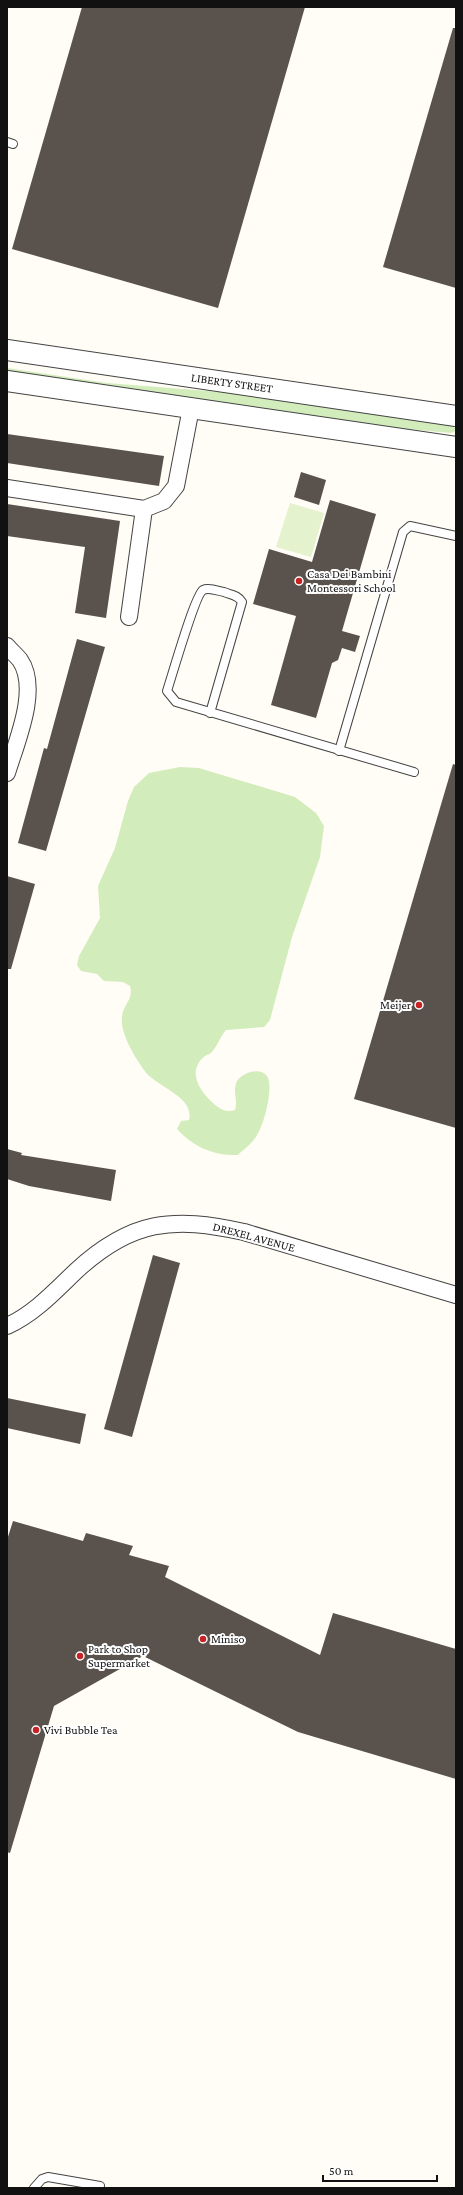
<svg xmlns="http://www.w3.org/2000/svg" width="463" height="2195" font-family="'Crimson Pro',serif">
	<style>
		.green { fill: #d3ecbc }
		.pitch { fill: #e4f2ce }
		.building { fill: #5a524d }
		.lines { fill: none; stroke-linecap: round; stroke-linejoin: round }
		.service-casing { stroke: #444; stroke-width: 10 }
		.minor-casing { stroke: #444; stroke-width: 18 }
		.tertiary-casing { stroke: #444; stroke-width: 22 }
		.service { stroke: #fff; stroke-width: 8 }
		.minor { stroke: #fff; stroke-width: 16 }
		.tertiary { stroke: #fff; stroke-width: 20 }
		.poi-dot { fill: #c62424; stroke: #fff; stroke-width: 1.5 }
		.labels { text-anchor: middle; stroke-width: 4; stroke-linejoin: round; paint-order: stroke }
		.street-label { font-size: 12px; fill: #111; stroke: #fff }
		.poi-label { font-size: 12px; fill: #111; stroke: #fff; text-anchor: start }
	</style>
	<rect width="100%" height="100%" fill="#fffdf5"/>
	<!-- green -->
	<g class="green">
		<polygon points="7,368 107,383 234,393 443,424 453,426 456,429 454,432 451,433 386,427 7,371"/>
		<path d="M180,767L199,768L295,797L316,813L324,826L320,857L292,937L270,1020L264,1027L226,1030C220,1037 217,1047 211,1053C207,1056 209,1053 205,1056C186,1071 200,1092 213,1103C220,1109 226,1113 235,1110C238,1101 233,1093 236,1083C240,1073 260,1066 267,1076C274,1087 264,1125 257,1135C253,1143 244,1149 238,1155C214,1156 193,1147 177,1129L181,1121L189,1120C195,1096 155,1087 144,1070C135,1057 120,1034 122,1017C123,1004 134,1000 130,986L123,982L104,981L97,974L81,971L77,965L79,956L100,918L98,886L115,848L128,801L134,787L149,773Z"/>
	</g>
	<!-- pitch -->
	<polygon class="pitch" points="290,503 324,513 311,557 276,547"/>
	<!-- building -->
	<g class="building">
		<polygon points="82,7 305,7 218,308 12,249"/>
		<polygon points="453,28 456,28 456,288 383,267"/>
		<polygon points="7,434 164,456 159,486 7,463"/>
		<polygon points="301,472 326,480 319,505 294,497"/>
		<polygon points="330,500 376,514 342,631 360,636 355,652 342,648 338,660 332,663 316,718 271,705 296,616 253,604 269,549 312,562"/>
		<polygon points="7,504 120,521 106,618 75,613 85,547 7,536"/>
		<polygon points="77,639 105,647 46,851 18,843 44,748 47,749"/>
		<polygon points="453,764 456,765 456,1128 354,1099"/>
		<polygon points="7,876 35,884 11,969 7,969"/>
		<polygon points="7,1149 22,1153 21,1155 116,1170 111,1201 29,1186 7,1179"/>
		<polygon points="153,1255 180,1263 132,1437 104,1429"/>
		<polygon points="7,1398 86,1414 80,1444 7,1428"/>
		<polygon points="13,1521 83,1541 86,1533 133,1546 129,1555 169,1566 165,1577 320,1655 333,1613 456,1649 456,1779 298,1732 143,1656 54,1706 10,1853 7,1852 7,1540"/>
	</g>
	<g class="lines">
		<defs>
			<g id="service">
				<polyline points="7,142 13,144"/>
				<path d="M210,713L242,602C238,595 231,595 224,592C218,591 209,587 203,590C195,595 172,676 167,691L176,702L414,772"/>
				<polyline points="339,751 403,532 410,526 456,536"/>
				<polyline points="34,2188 42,2179 48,2177 100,2186"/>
			</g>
			<g id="minor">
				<polyline points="7,488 144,509 164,501 176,486 191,408"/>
				<polyline points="129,617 144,509"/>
				<path d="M7,646C11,651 16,655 20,660C40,689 16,743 7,773"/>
				<path d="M7,1326C34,1314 55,1291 76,1271C131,1220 173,1216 244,1232L456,1295"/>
			</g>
			<g id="tertiary">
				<polyline points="7,350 456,416"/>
				<polyline points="7,381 456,447"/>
			</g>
		</defs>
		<!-- service casing -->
		<use href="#service" class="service-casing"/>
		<!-- minor casing -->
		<use href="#minor" class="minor-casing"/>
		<!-- tertiary casing -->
		<use href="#tertiary" class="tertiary-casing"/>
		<!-- service -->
		<use href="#service" class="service"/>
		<!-- minor -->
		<use href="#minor" class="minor"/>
		<!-- tertiary -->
		<use href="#tertiary" class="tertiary"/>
	</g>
	<!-- markers -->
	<g class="poi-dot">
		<circle cx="299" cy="581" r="4"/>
		<circle cx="419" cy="1005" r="4"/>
		<circle cx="203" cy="1639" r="4"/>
		<circle cx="80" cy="1656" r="4"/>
		<circle cx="36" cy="1730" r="4"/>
	</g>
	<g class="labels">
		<!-- street labels -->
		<g class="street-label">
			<text transform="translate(232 383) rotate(8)" y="4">LIBERTY STREET</text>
			<text transform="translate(254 1237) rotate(15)" y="4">DREXEL AVENUE</text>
		</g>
		<!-- poi labels -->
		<g class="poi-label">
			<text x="307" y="578">Casa Dei Bambini<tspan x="307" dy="14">Montessori School</tspan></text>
			<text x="411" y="1009" text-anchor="end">Meijer</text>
			<text x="211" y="1643">Miniso</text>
			<text x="88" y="1653">Park to Shop<tspan x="88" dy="14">Supermarket</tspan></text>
			<text x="44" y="1734">Vivi Bubble Tea</text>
		</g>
	</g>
	<!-- border -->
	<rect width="463" height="2195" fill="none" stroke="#111111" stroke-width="16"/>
	<!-- scale -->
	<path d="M323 2175v6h114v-6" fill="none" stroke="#111111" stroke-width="2"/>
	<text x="329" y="2175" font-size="12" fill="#111111" stroke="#ffffff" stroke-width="3" paint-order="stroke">50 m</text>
</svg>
